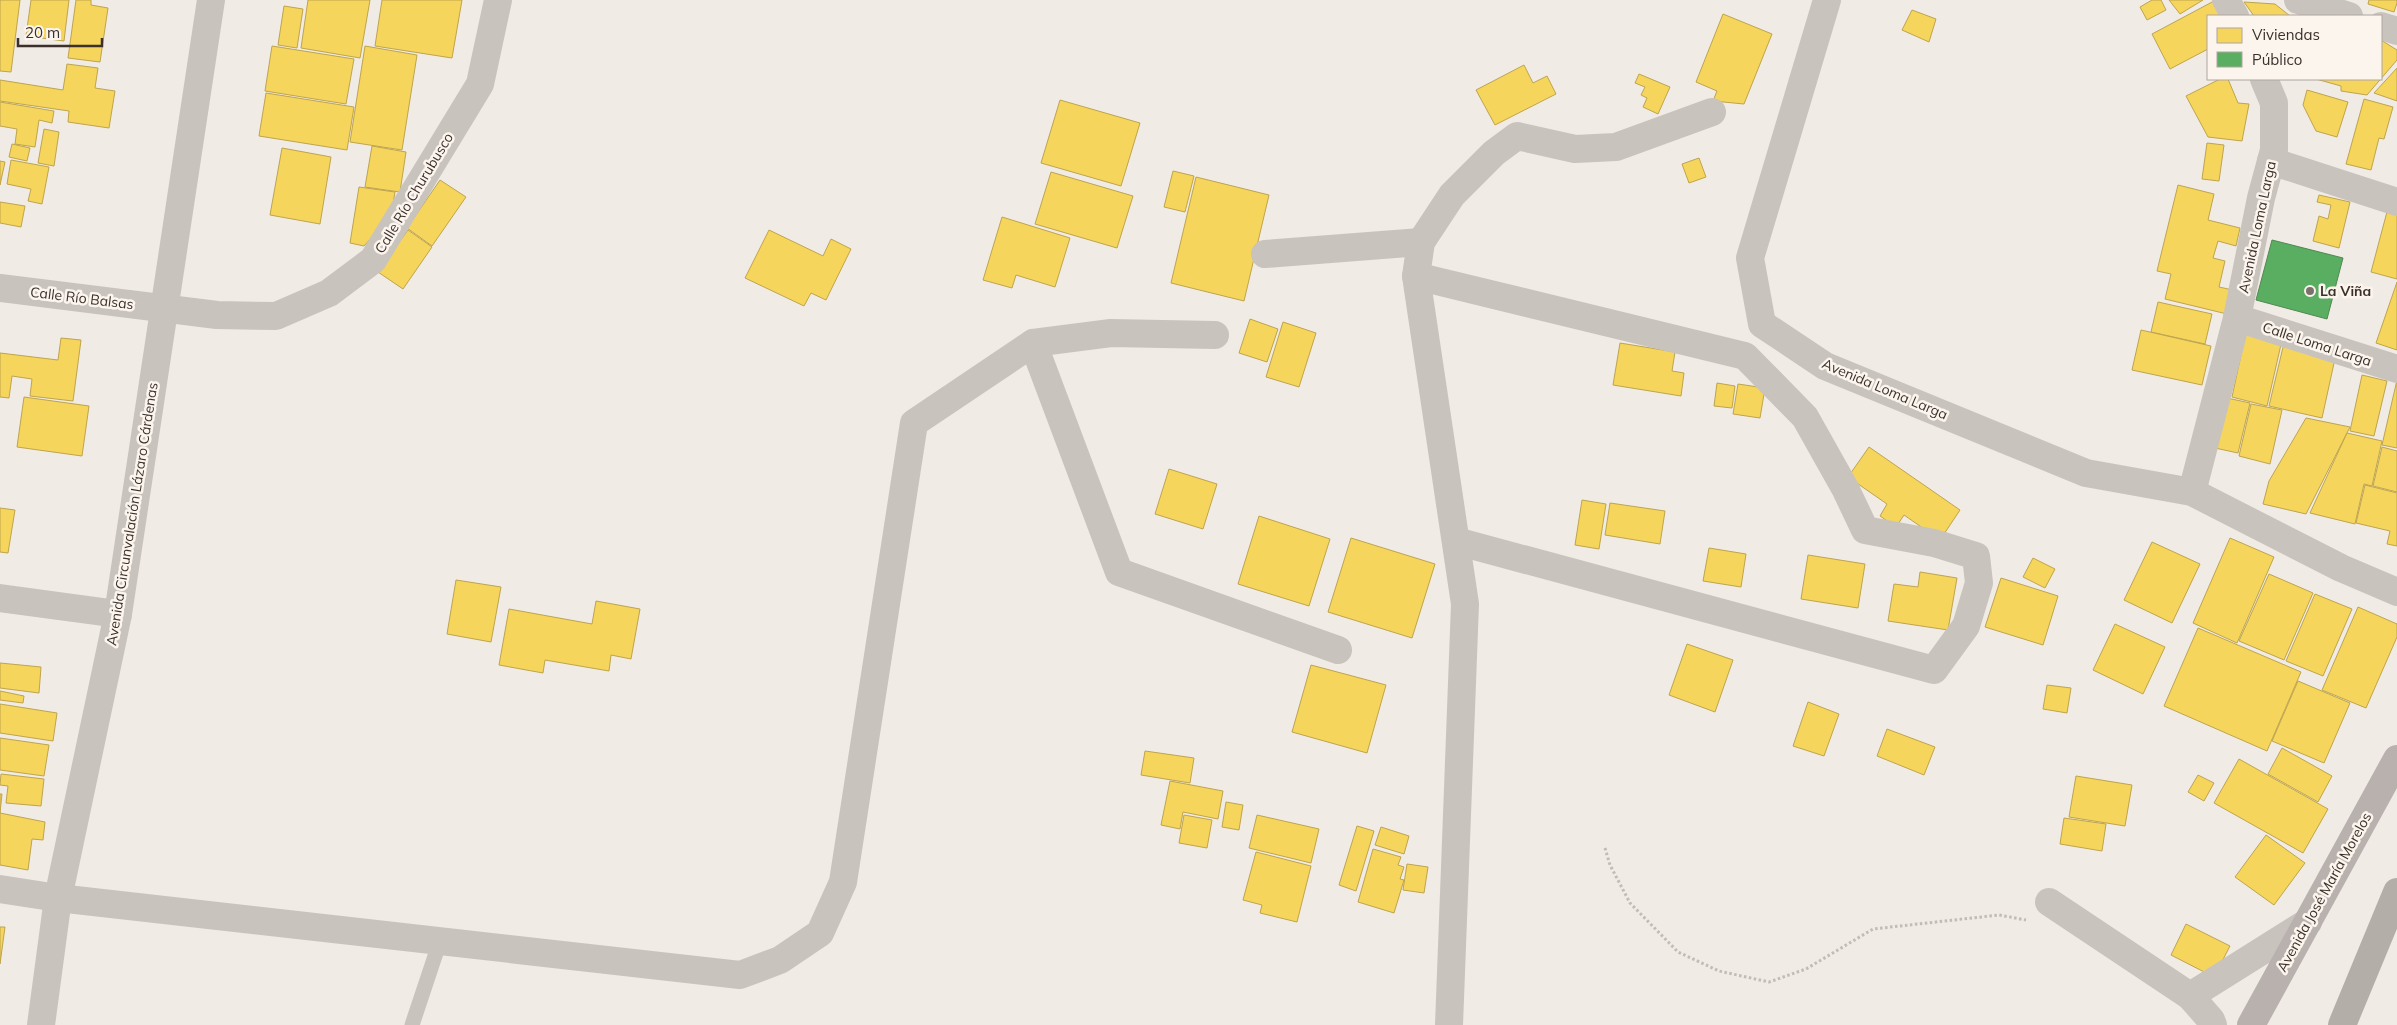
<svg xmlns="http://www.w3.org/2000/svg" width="2397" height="1025" font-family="Mulish,sans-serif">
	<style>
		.homes { fill: #f6d55c; stroke: #bea44d }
		.public { fill: #5aae61; stroke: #518851 }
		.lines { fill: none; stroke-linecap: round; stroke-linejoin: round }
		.path { stroke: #c2bbb6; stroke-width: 3; stroke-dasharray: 2.5 2.5; stroke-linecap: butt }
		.service { stroke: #c9c3be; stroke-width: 15 }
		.minor { stroke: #c9c3be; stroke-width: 28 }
		.tertiary { stroke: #c9c3be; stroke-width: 28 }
		.primary { stroke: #b8b1ad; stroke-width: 28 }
		.trunk { stroke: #b4aea8; stroke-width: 28 }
		.poi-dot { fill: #7a716c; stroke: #fbf5ee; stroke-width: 2 }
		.labels { text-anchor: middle; stroke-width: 5; stroke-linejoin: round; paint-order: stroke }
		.street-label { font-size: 14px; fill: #3b302b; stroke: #fbf5ee }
		.poi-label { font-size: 14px; font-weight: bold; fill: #3b302b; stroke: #fbf5ee; text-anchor: start }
	</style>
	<rect width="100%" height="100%" fill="#f0ebe5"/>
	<!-- homes -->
	<g class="homes">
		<polygon points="0,0 20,0 11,72 0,71"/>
		<polygon points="31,0 69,0 64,41 26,36"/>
		<polygon points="76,0 91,0 91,5 108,8 100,62 68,58"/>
		<polygon points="308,0 370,0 360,58 301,48"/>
		<polygon points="382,0 462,0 452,58 375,46"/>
		<polygon points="2152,0 2161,0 2166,10 2147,20 2140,7"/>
		<polygon points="2169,0 2203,0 2180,14"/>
		<polygon points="2369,0 2397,0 2397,3 2394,12 2368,4"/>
		<polygon points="2214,1 2222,16 2208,16 2208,49 2170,69 2152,34"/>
		<polygon points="2244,2 2275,4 2290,16 2254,16"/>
		<polygon points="284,6 303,9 297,48 278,45"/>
		<polygon points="1912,10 1936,19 1929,42 1902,30"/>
		<polygon points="1723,14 1772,34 1744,104 1713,101 1717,91 1696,82"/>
		<polygon points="2381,40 2397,50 2397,60 2367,95 2341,91 2341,86 2316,79 2381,79"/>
		<polygon points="272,46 354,59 346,104 265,91"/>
		<polygon points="365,46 417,55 402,150 350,142"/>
		<polygon points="67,64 98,68 95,88 115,91 109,128 68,122 69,111 0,101 0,80 63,90"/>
		<polygon points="1524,65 1533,83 1547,76 1556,94 1495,125 1476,90"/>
		<polygon points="2397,68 2397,101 2374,93"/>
		<polygon points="1639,74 1670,87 1658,114 1643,107 1647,98 1641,95 1645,87 1635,83"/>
		<polygon points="2220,79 2228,79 2238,103 2249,104 2242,141 2208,137 2186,96"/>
		<polygon points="2307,90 2348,102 2337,137 2316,131 2303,105"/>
		<polygon points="266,93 354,107 347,150 259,136"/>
		<polygon points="2364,99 2393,107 2384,139 2379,138 2371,170 2346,164"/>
		<polygon points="1060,100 1140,123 1121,186 1041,163"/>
		<polygon points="0,102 54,111 52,123 39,120 35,147 15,144 17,129 0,126"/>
		<polygon points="44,129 59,132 54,166 38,163"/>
		<polygon points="2207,143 2224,145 2219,181 2202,179"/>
		<polygon points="12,144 30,148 27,161 9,157"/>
		<polygon points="372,146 406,152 400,192 365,187"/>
		<polygon points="282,148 331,157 320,224 270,215"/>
		<polygon points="1699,158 1706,177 1689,183 1682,164"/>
		<polygon points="11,160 49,167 42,204 28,201 31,189 7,184"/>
		<polygon points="0,161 5,162 0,185"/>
		<polygon points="1173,171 1194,176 1185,212 1164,207"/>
		<polygon points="1051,172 1133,196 1117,248 1035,224"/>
		<polygon points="1196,177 1269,195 1244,301 1171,283"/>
		<polygon points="440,180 466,197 432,246 407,228"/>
		<polygon points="2178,185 2214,194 2208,220 2240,228 2236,246 2218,241 2213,258 2225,261 2219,287 2233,290 2227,314 2165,299 2171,274 2157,271"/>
		<polygon points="359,187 395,192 391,216 364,246 350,243"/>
		<polygon points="2319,195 2350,202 2339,248 2313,241 2319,216 2328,219 2331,205 2317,202"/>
		<polygon points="0,202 25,206 21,227 0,223"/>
		<polygon points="2388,208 2397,211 2397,279 2371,272"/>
		<polygon points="1002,217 1070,238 1055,287 1016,275 1012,288 983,280"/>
		<polygon points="408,230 432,247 403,289 378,272"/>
		<polygon points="769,230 823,256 831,239 851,249 826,300 811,293 804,306 745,278"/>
		<polygon points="2397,282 2397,350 2376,343"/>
		<polygon points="2158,302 2212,314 2205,344 2151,332"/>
		<polygon points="1250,319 1278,329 1267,362 1239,353"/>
		<polygon points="1283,322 1316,333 1299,387 1266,377"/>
		<polygon points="2141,330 2211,346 2202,385 2132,370"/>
		<polygon points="2246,332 2282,340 2267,406 2232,397"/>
		<polygon points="61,338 81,340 73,401 30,396 32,379 12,376 9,398 0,397 0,353 58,360"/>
		<polygon points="1620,343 1675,352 1672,371 1684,373 1681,396 1613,385"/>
		<polygon points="2284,343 2336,354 2322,418 2269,406"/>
		<polygon points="2362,375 2387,381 2374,436 2350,431"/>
		<polygon points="2397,380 2397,448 2382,445"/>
		<polygon points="1717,383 1735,386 1732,408 1714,406"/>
		<polygon points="1738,384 1765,388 1760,418 1733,414"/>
		<polygon points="24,397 89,406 82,456 17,447"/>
		<polygon points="2227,398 2250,403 2238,453 2215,448"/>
		<polygon points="2251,404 2282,410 2270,464 2239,456"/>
		<polygon points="2306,418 2350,427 2306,514 2263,504 2269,481"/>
		<polygon points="2347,433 2382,441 2372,486 2364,484 2355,524 2310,513"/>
		<polygon points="1869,447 1960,510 1940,540 1904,515 1896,527 1880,516 1887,504 1848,477"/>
		<polygon points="2382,447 2397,451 2397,492 2373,486"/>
		<polygon points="1169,469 1217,484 1203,529 1155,514"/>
		<polygon points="2365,485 2397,493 2397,546 2387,544 2390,531 2356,523"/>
		<polygon points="1582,500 1606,504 1599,549 1575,545"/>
		<polygon points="1610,503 1665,511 1660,544 1605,535"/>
		<polygon points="0,508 15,510 8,553 0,552"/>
		<polygon points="1259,516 1330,539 1309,606 1238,584"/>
		<polygon points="1351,538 1435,564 1412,638 1328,612"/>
		<polygon points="2230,538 2274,557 2237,643 2193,623"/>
		<polygon points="2152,542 2200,564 2172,623 2124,600"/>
		<polygon points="1709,548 1746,554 1741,587 1703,581"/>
		<polygon points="1808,555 1865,564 1858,608 1801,599"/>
		<polygon points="2033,558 2055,569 2045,588 2023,577"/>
		<polygon points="1920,572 1957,578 1948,630 1888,621 1894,584 1918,587"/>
		<polygon points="2269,574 2313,593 2284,660 2239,641"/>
		<polygon points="2001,578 2058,596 2043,645 1985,627"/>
		<polygon points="456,580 501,587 491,642 447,634"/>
		<polygon points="2315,594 2352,609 2323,676 2286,661"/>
		<polygon points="596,601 640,609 631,659 611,655 609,671 545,660 543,673 499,665 509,609 592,624"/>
		<polygon points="2358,607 2397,624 2397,637 2366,708 2322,690"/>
		<polygon points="2115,624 2165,647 2143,694 2093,670"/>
		<polygon points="2198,628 2301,672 2267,751 2164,706"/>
		<polygon points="1687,644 1733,660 1715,712 1669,695"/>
		<polygon points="0,663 41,667 39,693 0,688"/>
		<polygon points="1311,665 1386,685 1367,753 1292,732"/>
		<polygon points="2298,681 2350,703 2324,763 2272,741"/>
		<polygon points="2047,685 2071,688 2067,713 2043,709"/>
		<polygon points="0,691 24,696 23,703 0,700"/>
		<polygon points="1808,702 1839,714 1824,756 1793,746"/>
		<polygon points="0,704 57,713 53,741 0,733"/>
		<polygon points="1887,729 1935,747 1924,775 1877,756"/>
		<polygon points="0,738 49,745 44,776 0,770"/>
		<polygon points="2282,748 2332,776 2318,802 2268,774"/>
		<polygon points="1145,751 1194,758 1190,783 1141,775"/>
		<polygon points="2239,759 2328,809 2303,853 2214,803"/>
		<polygon points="1,774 44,779 41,806 6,803 8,786 0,785"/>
		<polygon points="2198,775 2214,783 2204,801 2188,792"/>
		<polygon points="2076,776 2132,785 2125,826 2069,817"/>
		<polygon points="1170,781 1223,791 1218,819 1183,812 1180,829 1161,825"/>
		<polygon points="0,794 2,794 0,813 45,822 43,840 32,839 28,870 0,865"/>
		<polygon points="1226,802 1243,805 1239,830 1222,827"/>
		<polygon points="1184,815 1212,820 1207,848 1179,843"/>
		<polygon points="1257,815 1319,829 1311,863 1249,848"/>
		<polygon points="2064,818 2106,824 2102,851 2060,844"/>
		<polygon points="1357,826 1374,831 1356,891 1339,885"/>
		<polygon points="1381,827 1409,836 1404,854 1375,845"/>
		<polygon points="2266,835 2305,863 2274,905 2235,877"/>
		<polygon points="1373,849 1401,857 1398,865 1404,867 1400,879 1404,880 1394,913 1358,902"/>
		<polygon points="1256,852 1311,866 1297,922 1260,913 1262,905 1243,900"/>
		<polygon points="1407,864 1428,867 1424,893 1403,890"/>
		<polygon points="2186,924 2230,946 2214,977 2171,955"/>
		<polygon points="0,927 5,927 0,964"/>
	</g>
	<!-- public -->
	<polygon class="public" points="2272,240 2343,258 2327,319 2256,300"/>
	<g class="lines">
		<!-- path -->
		<polyline class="path" points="1605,848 1610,865 1630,903 1678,952 1719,971 1769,982 1806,969 1873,929 1999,915 2026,920"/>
		<!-- service -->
		<polyline class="service" points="412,1025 440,941"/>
		<!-- minor -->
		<g class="minor">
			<polyline points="1827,0 1750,258 1762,324 1825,366 2086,473 2192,492 2341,568 2397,592"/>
			<polyline points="2226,0 2235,16"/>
			<polyline points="2298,0 2349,16"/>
			<polyline points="2381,26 2397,31"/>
			<polyline points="2271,161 2397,202"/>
			<polyline points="1265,254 1421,242"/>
			<polyline points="1416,276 1745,356 1805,417 1846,490 1865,530 1934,543 1976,556 1979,583 1966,626 1934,670 1456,541"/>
			<polyline points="0,288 217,315 276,316 329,293 373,260 480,84 498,0"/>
			<polyline points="2237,318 2397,369"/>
			<polyline points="1033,343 1119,572 1338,650"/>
			<polyline points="2192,492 2237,318 2261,198 2274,150 2274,103 2264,79"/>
			<polyline points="0,598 118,614"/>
			<polyline points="0,889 58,898 740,975 780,960 820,933 843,882 914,423 1033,343 1111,333 1215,335"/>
			<polyline points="2049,902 2190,996 2211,1020 2213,1025"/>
			<polyline points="2190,996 2308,922"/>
			<polyline points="1449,1025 1465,604 1416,276 1421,242 1452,195 1494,153 1517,136 1575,149 1616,147 1712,112"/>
		</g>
		<!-- tertiary -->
		<polyline class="tertiary" points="41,1025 58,898 118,614 211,0"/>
		<!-- primary -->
		<polyline class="primary" points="2251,1025 2397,759"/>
		<!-- trunk -->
		<polyline class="trunk" points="2342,1025 2397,892"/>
	</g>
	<!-- markers -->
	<circle class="poi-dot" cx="2310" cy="291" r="5"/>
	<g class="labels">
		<!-- street labels -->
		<g class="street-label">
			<text transform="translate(414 193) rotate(-59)" y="5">Calle Río Churubusco</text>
			<text transform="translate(2257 227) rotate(-78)" y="5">Avenida Loma Larga</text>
			<text transform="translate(82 298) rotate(7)" y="5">Calle Río Balsas</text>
			<text transform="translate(2317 344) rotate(18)" y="5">Calle Loma Larga</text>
			<text transform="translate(1885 389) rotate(23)" y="5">Avenida Loma Larga</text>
			<text transform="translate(132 514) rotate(-81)" y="5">Avenida Circunvalación Lázaro Cárdenas</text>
			<text transform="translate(2324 892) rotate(-61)" y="5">Avenida José María Morelos</text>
		</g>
		<!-- poi labels -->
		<g class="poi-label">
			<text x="2320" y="296">La Viña</text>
		</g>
	</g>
	<!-- legend -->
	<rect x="2207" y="15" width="175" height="65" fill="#fbf5ee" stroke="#aea6a0"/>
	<rect x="2217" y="28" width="25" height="15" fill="#f6d55c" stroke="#aea6a0"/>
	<text x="2252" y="40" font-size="15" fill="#3b302b">Viviendas</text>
	<rect x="2217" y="52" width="25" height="15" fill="#5aae61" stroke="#aea6a0"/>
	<text x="2252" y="65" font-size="15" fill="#3b302b">Público</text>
	<!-- scale -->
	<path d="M18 38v8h84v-8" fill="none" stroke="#3b302b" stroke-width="2.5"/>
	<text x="25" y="38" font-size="15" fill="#3b302b" stroke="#fbf5ee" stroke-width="4" paint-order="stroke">20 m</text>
</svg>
